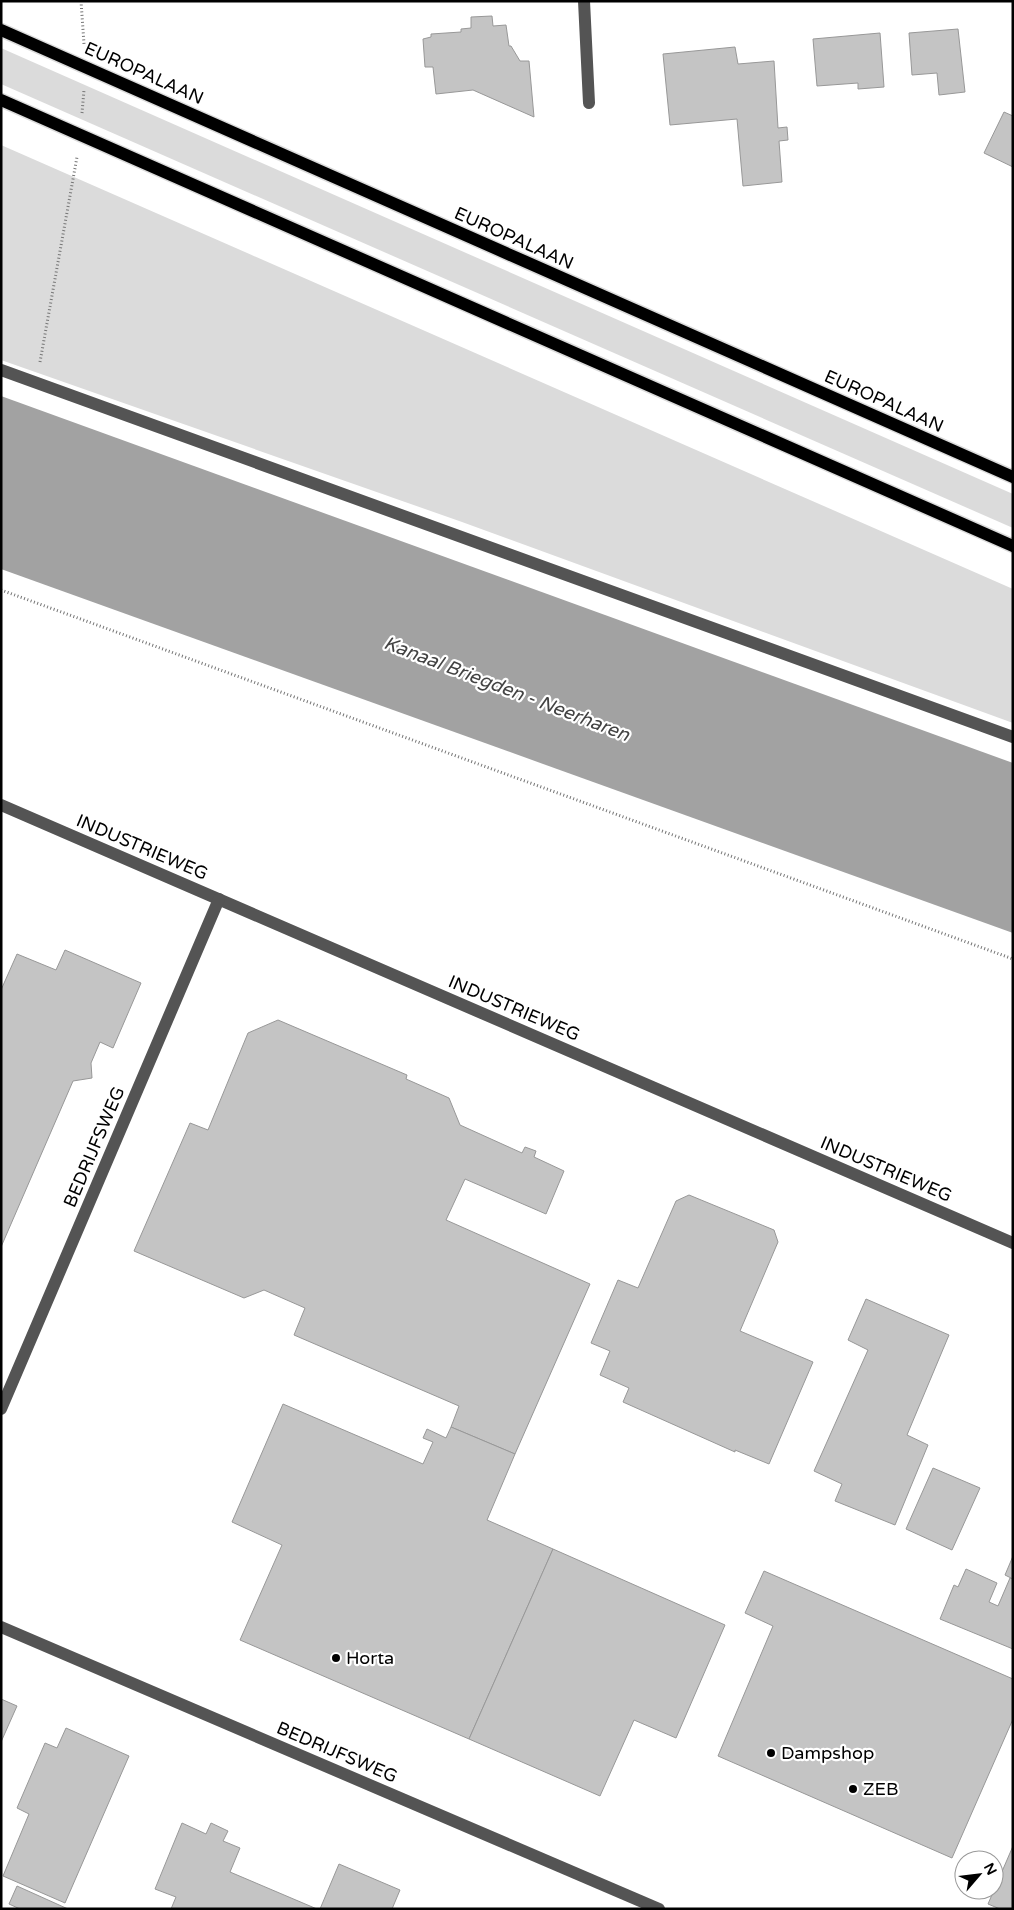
<svg xmlns="http://www.w3.org/2000/svg" width="1014" height="1910" font-family="'Varela Round',sans-serif">
	<style>
		.green { fill: #dbdbdb }
		.water { fill: #a2a2a2 }
		.building { fill: #c4c4c4; stroke: #989898 }
		.lines { fill: none; stroke-linecap: round; stroke-linejoin: round }
		.major-casing { stroke: #dbdbdb; stroke-width: 15 }
		.path { stroke: #767676; stroke-width: 3; stroke-dasharray: 1 2.5; stroke-linecap: butt }
		.minor { stroke: #545454; stroke-width: 12 }
		.major { stroke: #000; stroke-width: 12 }
		.poi-dot { fill: #000; stroke: #fff; stroke-width: 2 }
		.labels { text-anchor: middle; stroke-width: 4.5; stroke-linejoin: round; paint-order: stroke }
		.street-label { font-size: 18px; fill: #000; stroke: #fff }
		.poi-label { font-size: 18px; fill: #000; stroke: #fff; text-anchor: start }
		.water-label { font-size: 19px; font-style: italic; fill: #434343; stroke: #fff }
	</style>
	<rect width="100%" height="100%" fill="#fff"/>
	<!-- green -->
	<g class="green">
		<polygon points="1,48 1013,494 1013,528 1,84"/>
		<polygon points="1,145 1013,589 1013,723 462,522 1,360"/>
	</g>
	<!-- water -->
	<polygon class="water" points="1,396 1013,763 1013,933 1,569"/>
	<!-- building -->
	<g class="building">
		<polygon points="492,16 493,26 506,25 509,46 511,46 520,61 529,61 534,117 473,90 436,94 433,67 425,67 423,39 431,37 431,34 461,32 461,29 471,28 471,17"/>
		<polygon points="958,29 965,92 939,95 937,73 912,75 909,33"/>
		<polygon points="880,33 884,87 858,89 858,83 817,86 813,39"/>
		<polygon points="735,47 738,64 774,61 778,128 787,127 788,140 779,141 782,182 743,186 737,119 670,125 663,54"/>
		<polygon points="1004,112 1013,116 1013,167 984,153"/>
		<polygon points="65,950 141,983 113,1048 100,1042 91,1063 92,1078 73,1081 1,1247 1,990 17,954 56,970"/>
		<polygon points="278,1020 407,1075 406,1079 449,1098 460,1125 522,1153 525,1147 536,1151 534,1157 564,1171 546,1214 465,1179 446,1220 590,1284 515,1454 451,1427 459,1406 294,1335 305,1308 264,1290 244,1298 134,1251 190,1123 208,1130 248,1033"/>
		<polygon points="689,1195 774,1230 778,1242 740,1331 813,1362 769,1464 735,1450 735,1452 623,1402 629,1388 600,1375 610,1351 591,1343 618,1280 638,1288 676,1201"/>
		<polygon points="866,1299 949,1335 907,1435 928,1445 895,1525 835,1501 842,1484 814,1471 868,1350 848,1340"/>
		<polygon points="283,1404 423,1464 433,1442 423,1438 427,1429 446,1438 451,1427 515,1454 487,1520 553,1549 469,1739 240,1640 282,1545 232,1522"/>
		<polygon points="933,1468 980,1488 952,1550 906,1529"/>
		<polygon points="553,1549 725,1625 676,1738 634,1720 600,1796 469,1739"/>
		<polygon points="1013,1556 1013,1579 1005,1575"/>
		<polygon points="966,1569 997,1583 989,1602 998,1606 1010,1578 1013,1579 1013,1649 940,1619 954,1585 958,1587"/>
		<polygon points="764,1571 1013,1679 1013,1719 952,1858 718,1756 773,1626 745,1613"/>
		<polygon points="1,1699 17,1706 1,1742"/>
		<polygon points="66,1728 129,1756 65,1903 3,1876 29,1814 17,1808 45,1743 57,1748"/>
		<polygon points="182,1823 206,1834 211,1823 228,1831 223,1841 240,1848 230,1872 317,1909 171,1909 176,1897 155,1889"/>
		<polygon points="1013,1846 1013,1909 1000,1909 988,1904"/>
		<polygon points="339,1864 400,1890 392,1909 320,1909"/>
		<polygon points="17,1886 68,1909 20,1909 9,1904"/>
	</g>
	<g class="lines">
		<defs>
			<g id="major">
				<polyline points="1,30 1013,477"/>
				<polyline points="1,100 1013,546"/>
			</g>
		</defs>
		<!-- major casing -->
		<use href="#major" class="major-casing"/>
		<!-- path -->
		<g class="path">
			<polyline points="81,1 84,44"/>
			<polyline points="82,113 84,90"/>
			<polyline points="40,362 77,157"/>
			<polyline points="1,590 1013,959"/>
		</g>
		<!-- minor -->
		<g class="minor">
			<polyline points="584,1 589,103"/>
			<polyline points="1,370 1013,737"/>
			<polyline points="1,805 1013,1243"/>
			<polyline points="1,1409 219,899"/>
			<polyline points="1,1627 659,1909"/>
		</g>
		<!-- major -->
		<use href="#major" class="major"/>
	</g>
	<!-- markers -->
	<g class="poi-dot">
		<circle cx="336" cy="1658" r="5"/>
		<circle cx="771" cy="1753" r="5"/>
		<circle cx="853" cy="1789" r="5"/>
	</g>
	<g class="labels">
		<!-- street labels -->
		<g class="street-label">
			<text transform="translate(144 73) rotate(24)" y="6">EUROPALAAN</text>
			<text transform="translate(514 238) rotate(24)" y="6">EUROPALAAN</text>
			<text transform="translate(884 401) rotate(24)" y="6">EUROPALAAN</text>
			<text transform="translate(142 847) rotate(23)" y="6">INDUSTRIEWEG</text>
			<text transform="translate(514 1008) rotate(23)" y="6">INDUSTRIEWEG</text>
			<text transform="translate(94 1147) rotate(-67)" y="6">BEDRIJFSWEG</text>
			<text transform="translate(886 1169) rotate(23)" y="6">INDUSTRIEWEG</text>
			<text transform="translate(337 1752) rotate(23)" y="6">BEDRIJFSWEG</text>
		</g>
		<!-- poi labels -->
		<g class="poi-label">
			<text x="346" y="1664">Horta</text>
			<text x="781" y="1759">Dampshop</text>
			<text x="863" y="1795">ZEB</text>
		</g>
		<!-- water labels -->
		<g class="water-label">
			<text transform="translate(507 688) rotate(21)" y="7">Kanaal Briegden - Neerharen</text>
		</g>
	</g>
	<!-- border -->
	<rect width="1014" height="1910" fill="none" stroke="#000000" stroke-width="5"/>
	<!-- north arrow -->
	<g transform="translate(979 1875) rotate(62)"><circle r="24" fill="#ffffff" stroke="#999999"/>
	<path d="M0-4L9 19L0 12L-9 19Z" fill="#000000"/>
	<text y="-8" font-size="14" font-weight="bold" text-anchor="middle" fill="#000000">N</text>
	</g>
</svg>
